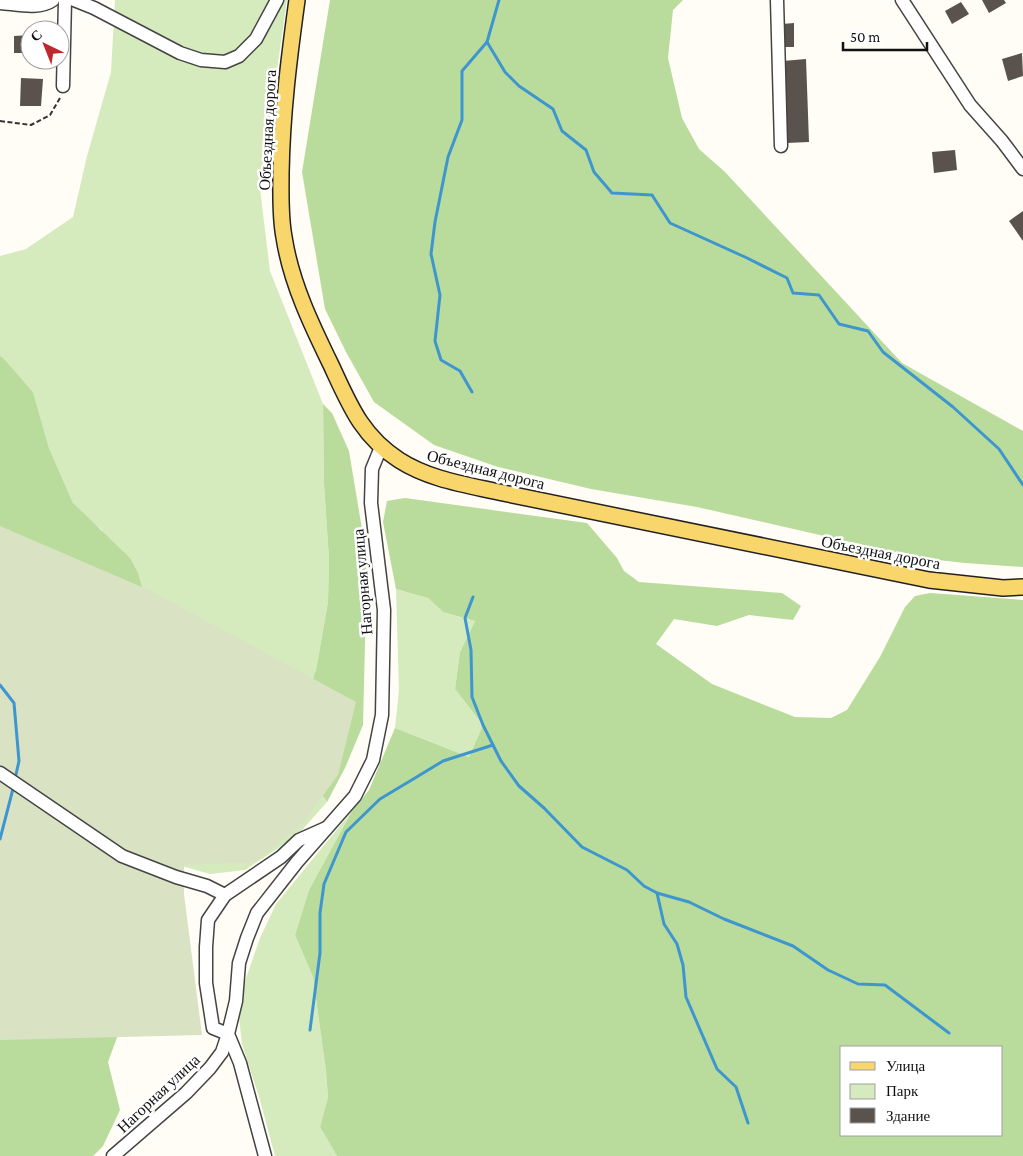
<svg xmlns="http://www.w3.org/2000/svg" width="1023" height="1156" font-family="'Crimson Pro',serif">
	<style>
		.green { fill: #d5ebbd }
		.forest { fill: #b9dc9c; fill-rule: evenodd }
		.cemetery { fill: #d9e3c4 }
		.lines { fill: none; stroke-linecap: round; stroke-linejoin: round }
		.stream { stroke: #3f96cf; stroke-width: 3 }
		.building { fill: #5a524d }
		.minor-casing { stroke: #444; stroke-width: 15 }
		.major-casing { stroke: #222; stroke-width: 18 }
		.path { stroke: #333; stroke-width: 2; stroke-dasharray: 5 2.5; stroke-linecap: butt }
		.minor { stroke: #fff; stroke-width: 12 }
		.major { stroke: #f9d66b; stroke-width: 15 }
		.labels { text-anchor: middle; stroke-width: 5; stroke-linejoin: round; paint-order: stroke }
		.street-label { font-size: 16px; fill: #111; stroke: #fff }
	</style>
	<rect width="100%" height="100%" fill="#fffdf5"/>
	<!-- green -->
	<g class="green">
		<polygon points="115,0 287,0 260,189 270,271 323,404 324,484 329,559 328,602 316,670 301,711 313,780 327,802 303,829 277,849 245,870 210,874 171,863 102,530 85,517 73,503 49,448 33,392 0,356 0,256 26,249 73,217 87,156 111,72"/>
		<polygon points="396,589 428,598 443,612 475,621 460,652 455,689 483,725 469,757 395,728 399,690"/>
		<polygon points="352,811 309,890 295,935 313,977 326,1071 328,1097 320,1127 337,1156 275,1156 260,1100 242,1044 239,1017 243,987 260,938 276,904"/>
	</g>
	<!-- forest -->
	<g class="forest">
		<polygon points="330,0 683,0 673,10 668,58 682,118 699,149 725,172 902,363 1023,431 1023,567 965,563 920,558 697,507 591,489 498,467 434,445 374,402 346,352 325,309 302,172"/>
		<polygon points="0,356 3,358 33,392 49,448 73,503 130,558 138,573 162,657 122,1024 108,1062 120,1110 103,1146 93,1156 0,1156"/>
		<polygon points="323,404 332,413 349,451 367,559 363,725 345,768 327,802 313,780 301,711 316,670 328,602 329,559 324,484"/>
		<path d="M405,498L587,523L617,558L624,571L639,582L782,593L801,606L793,620L749,615L717,626L674,619L656,644L712,684L795,717L831,718L847,710L880,657L905,607L915,596L930,593L1023,600V1156H337L320,1127L328,1097L326,1071L313,977L295,935L309,890L352,811L369,790L395,728L469,757L483,725L455,689L460,652L475,621L443,612L428,598L396,589L383,522L387,501ZM1002,1047V1135H842V1047Z"/>
	</g>
	<!-- cemetery -->
	<polygon class="cemetery" points="0,526 151,591 356,702 338,775 302,824 256,862 184,865 184,894 202,1035 0,1040"/>
	<g class="lines">
		<!-- stream -->
		<g class="stream">
			<polyline points="487,42 505,72 519,86 553,109 562,131 586,150 594,172 612,193 652,195 670,223 745,257 787,278 793,293 819,295 839,324 868,331 883,352 953,407 999,449 1023,485"/>
			<polyline points="472,392 460,371 441,360 435,341 440,295 431,254 435,222 448,157 462,120 462,71 487,42 499,0"/>
			<polyline points="473,597 465,618 471,650 472,697 483,725 501,761 519,786 544,808 582,847 627,870 644,886 657,893 689,902 724,919 793,946 828,970 858,984 885,985 949,1033"/>
			<polyline points="0,685 14,703 19,761 15,779"/>
			<polyline points="0,839 14,785"/>
			<polyline points="657,893 664,924 677,944 683,965 686,997 717,1069 736,1087 748,1123"/>
			<polyline points="310,1030 320,953 320,913 324,884 346,832 380,799 415,778 443,761 493,745"/>
		</g>
	</g>
	<!-- building -->
	<g class="building">
		<polygon points="982,0 1004,0 1006,3 989,13"/>
		<polygon points="961,2 969,14 952,24 945,11"/>
		<polygon points="794,23 794,47 782,47 782,24"/>
		<polygon points="30,35 30,53 14,53 14,36"/>
		<polygon points="1022,53 1023,76 1008,81 1002,59"/>
		<polygon points="806,59 809,142 786,143 783,61"/>
		<polygon points="21,78 43,79 41,106 20,106"/>
		<polygon points="955,150 957,170 934,173 932,152"/>
		<polygon points="1023,211 1023,241 1009,221"/>
	</g>
	<g class="lines">
		<defs>
			<g id="minor">
				<polyline points="74,0 94,8 180,53 201,60 225,62 239,56 256,39 277,0"/>
				<polyline points="777,0 781,146"/>
				<polyline points="902,0 970,105 1002,141 1023,169"/>
				<path d="M0,3C16,4 39,10 53,0"/>
				<polyline points="63,86 65,0"/>
				<polyline points="0,773 122,856 176,877 207,886 225,895"/>
				<polyline points="113,1156 186,1093 210,1068 222,1052 228,1034 213,1028 206,983 206,947 208,920 225,895 281,857 299,840 326,828"/>
				<polyline points="265,1156 240,1063 228,1034 236,1001 239,963 247,938 257,913 297,862 355,796 373,760 382,715 384,610 371,503 372,469 381,447"/>
			</g>
			<path id="major" d="M297,0C289,58 282,114 281,173C281,194 280,216 284,237C291,283 312,326 332,367C350,406 362,436 399,460C430,480 468,485 503,493L929,580L1003,588L1023,587"/>
		</defs>
		<!-- minor casing -->
		<use href="#minor" class="minor-casing"/>
		<!-- major casing -->
		<use href="#major" class="major-casing"/>
		<!-- path -->
		<polyline class="path" points="0,121 31,125 50,115 60,98"/>
		<!-- minor -->
		<use href="#minor" class="minor"/>
		<!-- major -->
		<use href="#major" class="major"/>
	</g>
	<g class="labels">
		<!-- street labels -->
		<g class="street-label">
			<text transform="translate(267 130) rotate(-87)" y="6">Объездная дорога</text>
			<text transform="translate(486 469) rotate(14)" y="6">Объездная дорога</text>
			<text transform="translate(881 552) rotate(11)" y="6">Объездная дорога</text>
			<text transform="translate(362 582) rotate(-95)" y="6">Нагорная улица</text>
			<text transform="translate(158 1093) rotate(-43)" y="6">Нагорная улица</text>
		</g>
	</g>
	<!-- legend -->
	<rect x="840" y="1046" width="162" height="90" fill="#ffffff" stroke="#a0a0a0"/>
	<rect x="850" y="1062" width="25" height="8" fill="#f9d66b" stroke="#a0a0a0"/>
	<text x="886" y="1071" font-size="15" fill="#111111">Улица</text>
	<rect x="850" y="1084" width="25" height="15" fill="#d5ebbd" stroke="#a0a0a0"/>
	<text x="886" y="1096" font-size="15" fill="#111111">Парк</text>
	<rect x="850" y="1108" width="25" height="15" fill="#5a524d" stroke="#a0a0a0"/>
	<text x="886" y="1121" font-size="15" fill="#111111">Здание</text>
	<!-- north arrow -->
	<g transform="translate(45 45) rotate(317)"><circle r="24" fill="#ffffff" stroke="#a0a0a0"/>
	<path d="M0-4L9 19L0 12L-9 19Z" fill="#c4262e"/>
	<text y="-8" font-size="14" font-weight="bold" text-anchor="middle" fill="#111111">С</text>
	</g>
	<!-- scale -->
	<path d="M843 42v8h84v-8" fill="none" stroke="#111111" stroke-width="2.5"/>
	<text x="850" y="42" font-size="15" fill="#111111" stroke="#ffffff" stroke-width="4" paint-order="stroke">50 m</text>
</svg>
